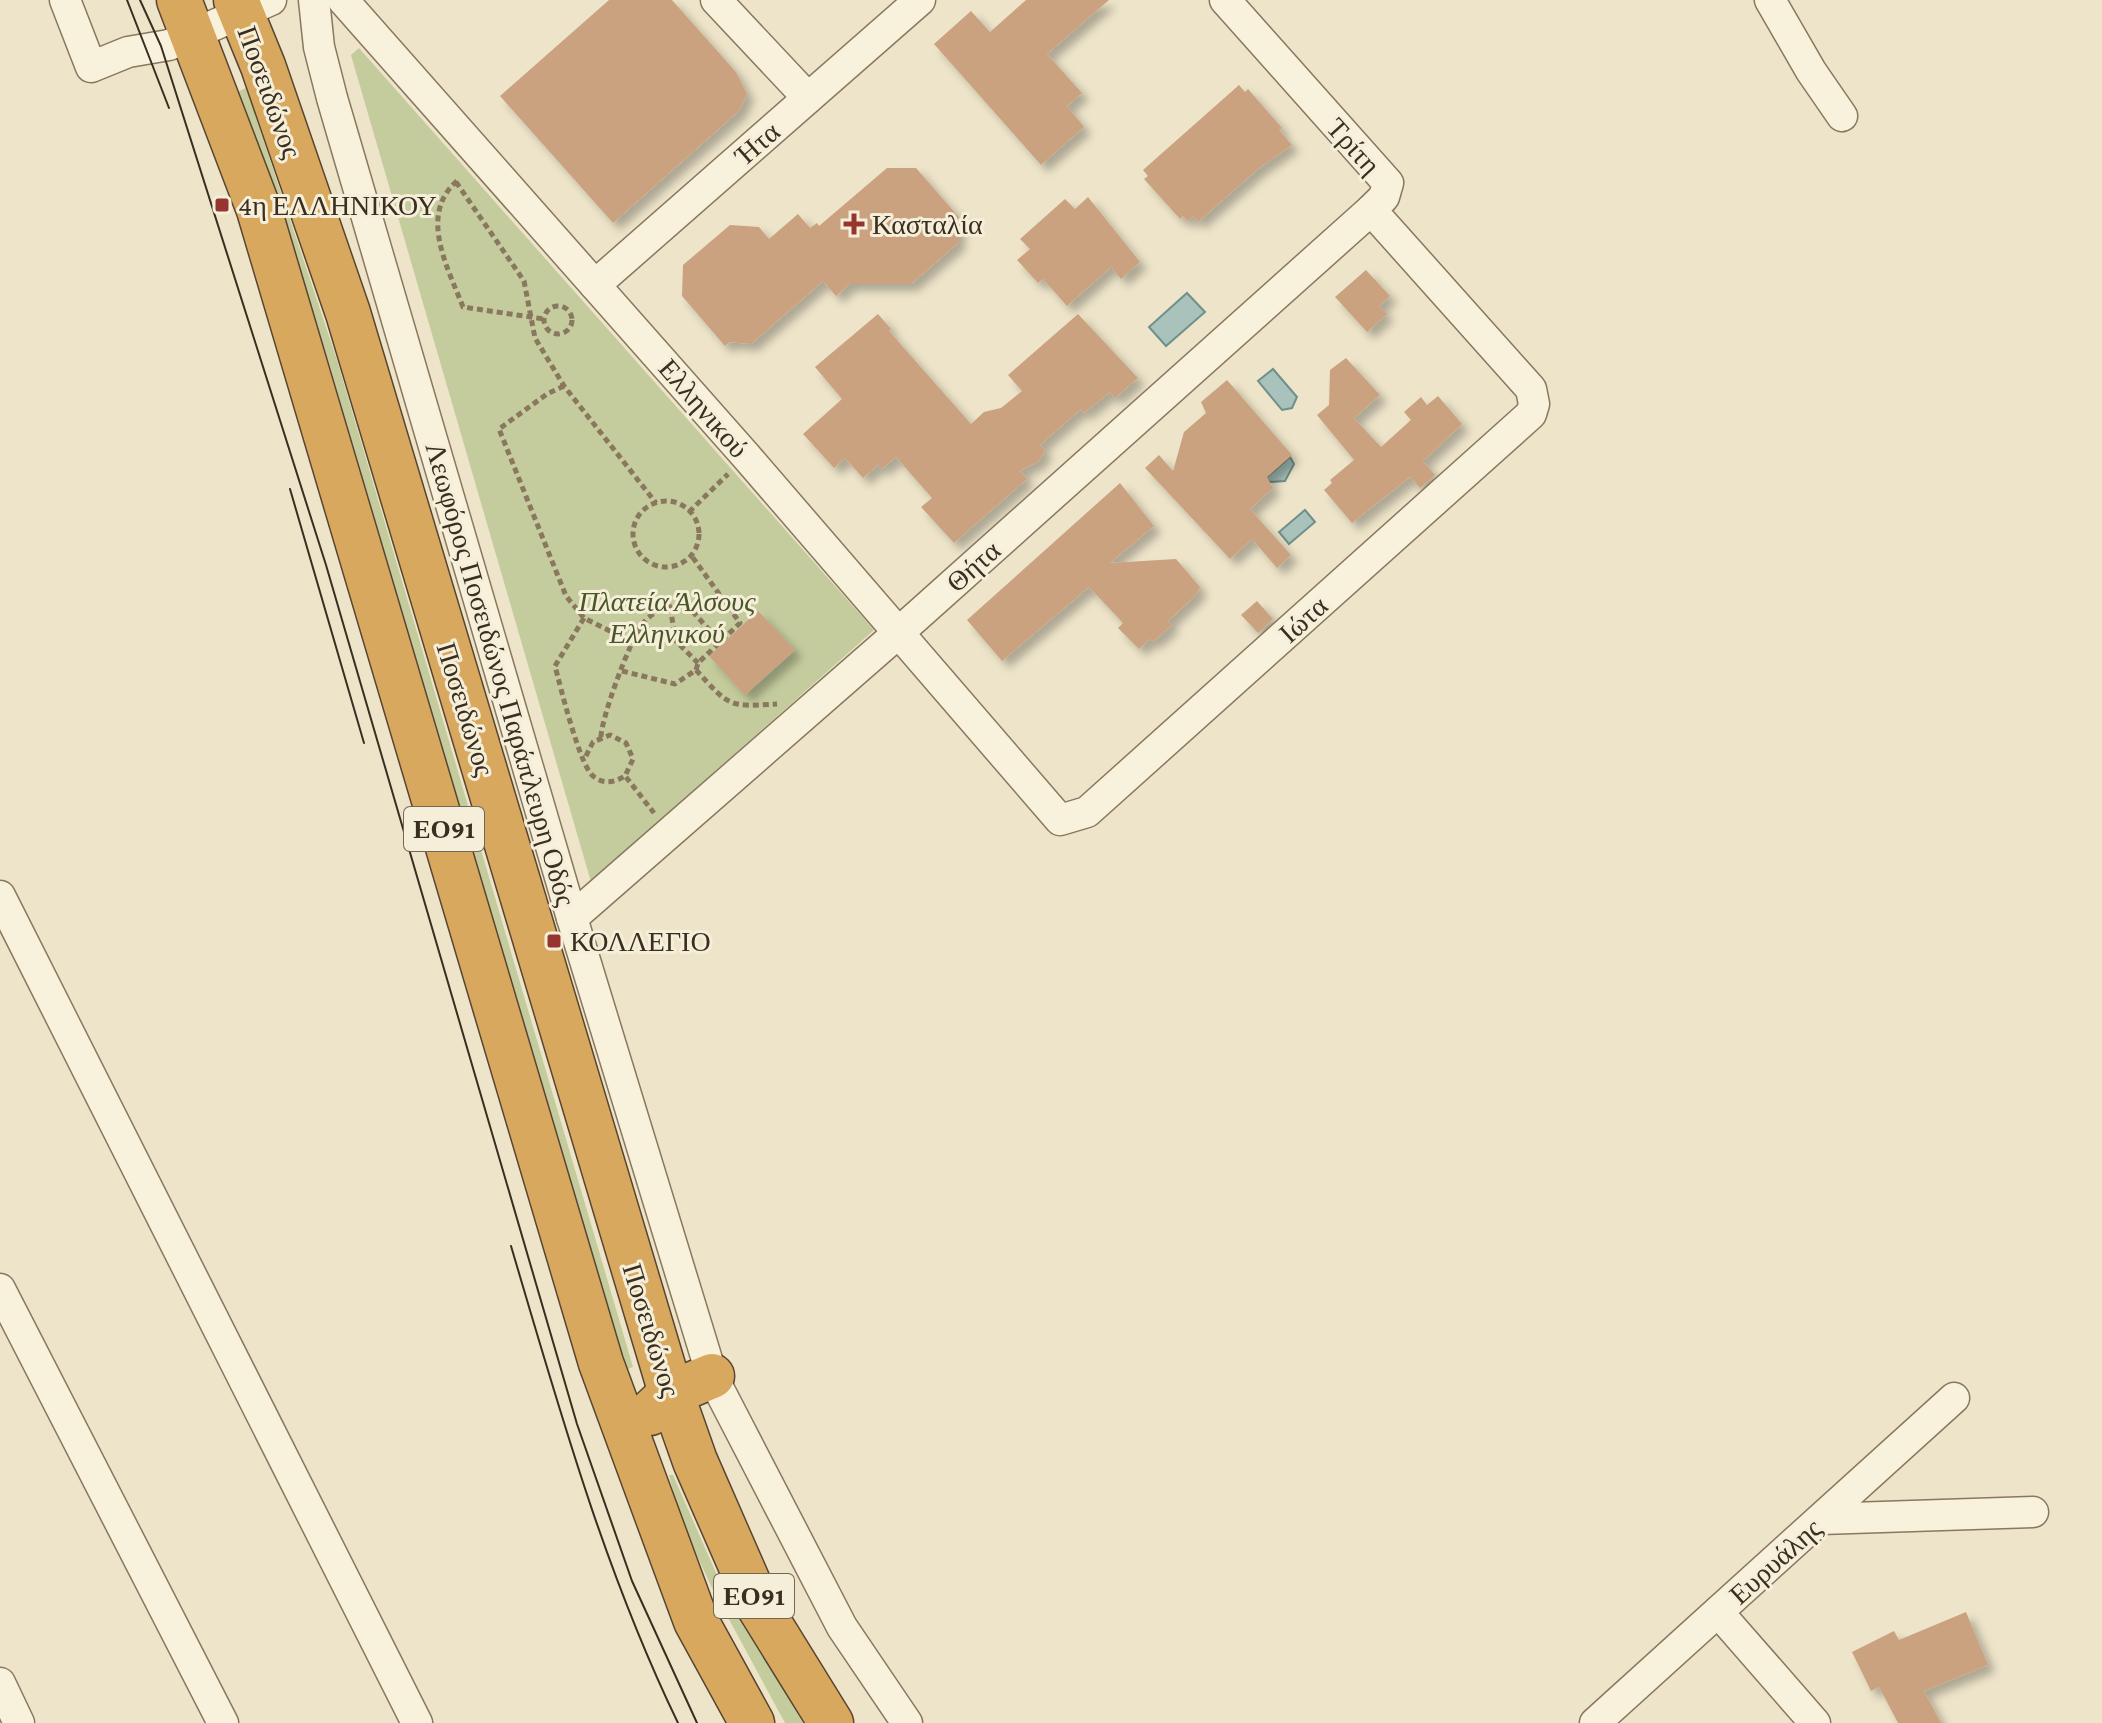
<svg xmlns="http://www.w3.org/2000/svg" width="2102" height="1723" font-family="'Crimson Pro',serif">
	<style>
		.green { fill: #c4cc9d }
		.water { fill: #a9c2bc; stroke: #70908a; stroke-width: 2 }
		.building { fill: #caa280; filter: url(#shadow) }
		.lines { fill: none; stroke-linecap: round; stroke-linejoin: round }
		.minor-casing { stroke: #89775e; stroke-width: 33 }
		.highway-casing { stroke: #584532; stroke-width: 47 }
		.path { stroke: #89775e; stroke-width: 5; stroke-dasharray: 6 4; stroke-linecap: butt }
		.minor { stroke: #f8f1dc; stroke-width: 30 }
		.highway { stroke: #d8a85e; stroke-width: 44 }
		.tram { stroke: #3a2e21; stroke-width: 2 }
		.poi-dot { fill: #963430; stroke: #f5eed8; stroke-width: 3 }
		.labels { text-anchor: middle; stroke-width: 6; stroke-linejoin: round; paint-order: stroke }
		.shield { fill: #f5eed8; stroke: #726858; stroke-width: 2 }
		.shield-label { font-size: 26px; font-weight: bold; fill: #3a2e21 }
		.street-label { font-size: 28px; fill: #3a2e21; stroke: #f5eed8 }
		.poi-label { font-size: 28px; fill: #3a2e21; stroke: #f5eed8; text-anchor: start }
		.park-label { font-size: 28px; font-style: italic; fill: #485628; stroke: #f5eed8 }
	</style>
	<defs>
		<filter id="shadow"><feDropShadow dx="7" dy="7" stdDeviation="4" flood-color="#0004"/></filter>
	</defs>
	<rect width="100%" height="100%" fill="#ede4c9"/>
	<!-- green -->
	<g class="green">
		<polygon points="359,48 874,630 591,882 351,55"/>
		<polygon points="246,88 337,360 633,1367 625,1370 329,363 280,209 237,92"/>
		<polygon points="669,1475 673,1475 720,1582 803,1723 785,1723 711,1586 679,1516"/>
	</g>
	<!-- water -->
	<g class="water">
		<polygon points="1187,293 1205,312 1166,346 1149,327"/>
		<polygon points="1273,369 1297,397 1292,408 1282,410 1258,381"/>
		<polygon points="1290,457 1294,464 1285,481 1270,482 1266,478"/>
		<polygon points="1305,510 1315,522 1289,544 1279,532"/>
	</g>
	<!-- building -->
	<g class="building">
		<polygon points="609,0 672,0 736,72 747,94 739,111 613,223 500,96"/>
		<polygon points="1026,0 1109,0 1047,54 1082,93 1067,106 1084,127 1041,165 934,44 971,11 990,32"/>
		<polygon points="1239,85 1245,92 1248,89 1282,128 1279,130 1292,145 1258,169 1198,222 1193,216 1188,221 1183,216 1180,219 1144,179 1148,176 1143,170"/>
		<polygon points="887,168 916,168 958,216 958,243 911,284 849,284 836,296 823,281 751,344 730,342 725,346 682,296 683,265 730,225 759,227 769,239 798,214 810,228 817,223 819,226"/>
		<polygon points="1088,197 1140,262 1121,279 1111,267 1067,306 1043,279 1038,283 1017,260 1030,249 1020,239 1065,199 1075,209"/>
		<polygon points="1366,270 1390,296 1379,306 1387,314 1367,332 1335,297"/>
		<polygon points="878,314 891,329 889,331 971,424 984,412 1001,408 1022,391 1008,375 1078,314 1138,378 1115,398 1110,392 1084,413 1081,409 1040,445 1045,450 1039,461 1020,471 1027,479 954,543 921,507 932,498 896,457 882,469 878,465 863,478 845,458 834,468 803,434 842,399 815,367"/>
		<polygon points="1346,358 1380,395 1354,418 1381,447 1411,420 1404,412 1421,397 1427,405 1438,396 1462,424 1423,461 1435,475 1420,488 1410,477 1352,523 1324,490 1332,483 1330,480 1354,460 1317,415 1329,405 1330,370"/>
		<polygon points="1227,380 1292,455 1267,477 1273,488 1250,509 1291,555 1277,568 1252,539 1230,559 1145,468 1159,455 1173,471 1184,432 1206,413 1201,402"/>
		<polygon points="1120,483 1154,526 1110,563 1176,559 1200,587 1195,596 1168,621 1172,625 1153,642 1150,639 1139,649 1118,628 1123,623 1089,587 1002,661 967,620"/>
		<polygon points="1257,601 1273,619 1258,633 1241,615"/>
		<polygon points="758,611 795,650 745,695 709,656"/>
		<polygon points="1966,1612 1988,1665 1924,1691 1941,1723 1898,1723 1879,1687 1871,1691 1852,1652 1894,1631 1899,1640"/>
	</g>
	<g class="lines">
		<defs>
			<g id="minor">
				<polyline points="65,0 91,67 128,52 169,45 271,0"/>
				<polyline points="314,0 319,47 332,98 572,918 712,1376 842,1627 907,1723"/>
				<polyline points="343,0 746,456 1060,820 1087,812 1531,414 1534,404 1531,389 1371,210 1384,197 1388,183 1225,0"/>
				<polyline points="716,0 808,98"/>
				<polyline points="1770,0 1811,71 1842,116"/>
				<polyline points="595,285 920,0"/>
				<polyline points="0,896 417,1723"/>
				<polyline points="572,918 897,634 1371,210"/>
				<polyline points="0,1289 223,1723"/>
				<polyline points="1821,1519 2033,1512"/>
				<polyline points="1718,1612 1815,1723"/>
				<polyline points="0,1683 19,1723"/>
				<polyline points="1595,1723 1954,1398"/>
			</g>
			<g id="highway">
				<polyline points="179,0 259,210 601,1363 696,1621 752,1723"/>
				<polyline points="236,0 263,66 348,313 671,1393 695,1461 758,1605 831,1723"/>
				<polyline points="650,1413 671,1393 712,1376"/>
			</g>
		</defs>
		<!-- minor casing -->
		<use href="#minor" class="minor-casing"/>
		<!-- highway casing -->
		<use href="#highway" class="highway-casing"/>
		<!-- path -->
		<g class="path">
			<path d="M457,181C418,215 448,268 463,307L544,319"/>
			<polyline points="456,182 524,281 535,338 564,386 656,503"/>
			<circle cx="558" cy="320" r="14"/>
			<polyline points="564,386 547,394 499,429 566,596 584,618 632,642"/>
			<circle cx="666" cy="534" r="33"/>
			<polyline points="689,512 728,474"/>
			<polyline points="670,607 676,641 698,663"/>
			<path d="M584,618L555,666C561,689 578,758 591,774C601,785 614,783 625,776L633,759L626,743L610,735L593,742L585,758"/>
			<path d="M696,670C730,707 728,707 777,704"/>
			<polyline points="622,671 675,684 696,670 698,663 740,623 691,555"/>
			<path d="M601,737C601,719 630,640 642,625C651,611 670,606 686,604L720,642"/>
			<polyline points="626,777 654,813"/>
		</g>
		<!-- minor -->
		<use href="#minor" class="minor"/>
		<!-- highway -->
		<use href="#highway" class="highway"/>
		<!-- tram -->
		<g class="tram">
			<polyline points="127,0 169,108"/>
			<polyline points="140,0 161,46 326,565 577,1424 632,1581 697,1723"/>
			<polyline points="290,489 364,743"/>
			<path d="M511,1246C559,1408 604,1570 678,1723"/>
		</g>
	</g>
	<!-- markers -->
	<g class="poi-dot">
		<rect x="214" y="197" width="16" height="16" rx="4"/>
		<path d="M850 212h8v8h8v8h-8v8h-8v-8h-8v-8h8z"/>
		<rect x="546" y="933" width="16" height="16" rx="4"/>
	</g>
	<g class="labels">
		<!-- shield labels -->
		<g class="shield">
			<rect x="404" y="807" width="80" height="44" rx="6"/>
			<rect x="714" y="1574" width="80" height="44" rx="6"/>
		</g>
		<g class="shield-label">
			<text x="444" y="838">ΕΟ91</text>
			<text x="754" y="1605">ΕΟ91</text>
		</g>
		<!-- street labels -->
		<g class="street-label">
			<text transform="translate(270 92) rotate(70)" y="10">Ποσειδώνος</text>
			<text transform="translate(757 143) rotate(-41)" y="10">Ήτα</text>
			<text transform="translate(1354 146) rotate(48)" y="10">Τρίτη</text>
			<text transform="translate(704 408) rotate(49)" y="10">Ελληνικού</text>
			<text transform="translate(973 566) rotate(-42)" y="10">Θήτα</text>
			<text transform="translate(1303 619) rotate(-42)" y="10">Ιώτα</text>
			<text transform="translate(501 674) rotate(74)" y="10">Λεωφόρος Ποσειδώνος Παράπλευρη Οδός</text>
			<text transform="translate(466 709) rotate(73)" y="10">Ποσειδώνος</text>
			<text transform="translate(652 1330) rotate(73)" y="10">Ποσειδώνος</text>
			<text transform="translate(1775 1561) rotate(-42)" y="10">Ευρυάλης</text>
		</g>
		<!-- poi labels -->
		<g class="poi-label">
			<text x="238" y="215">4η ΕΛΛΗΝΙΚΟΥ</text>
			<text x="872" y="234">Κασταλία</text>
			<text x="570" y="951">ΚΟΛΛΕΓΙΟ</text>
		</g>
		<!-- park labels -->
		<g class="park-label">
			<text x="667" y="611">Πλατεία Άλσους<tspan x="667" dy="32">Ελληνικού</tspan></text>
		</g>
	</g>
</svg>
